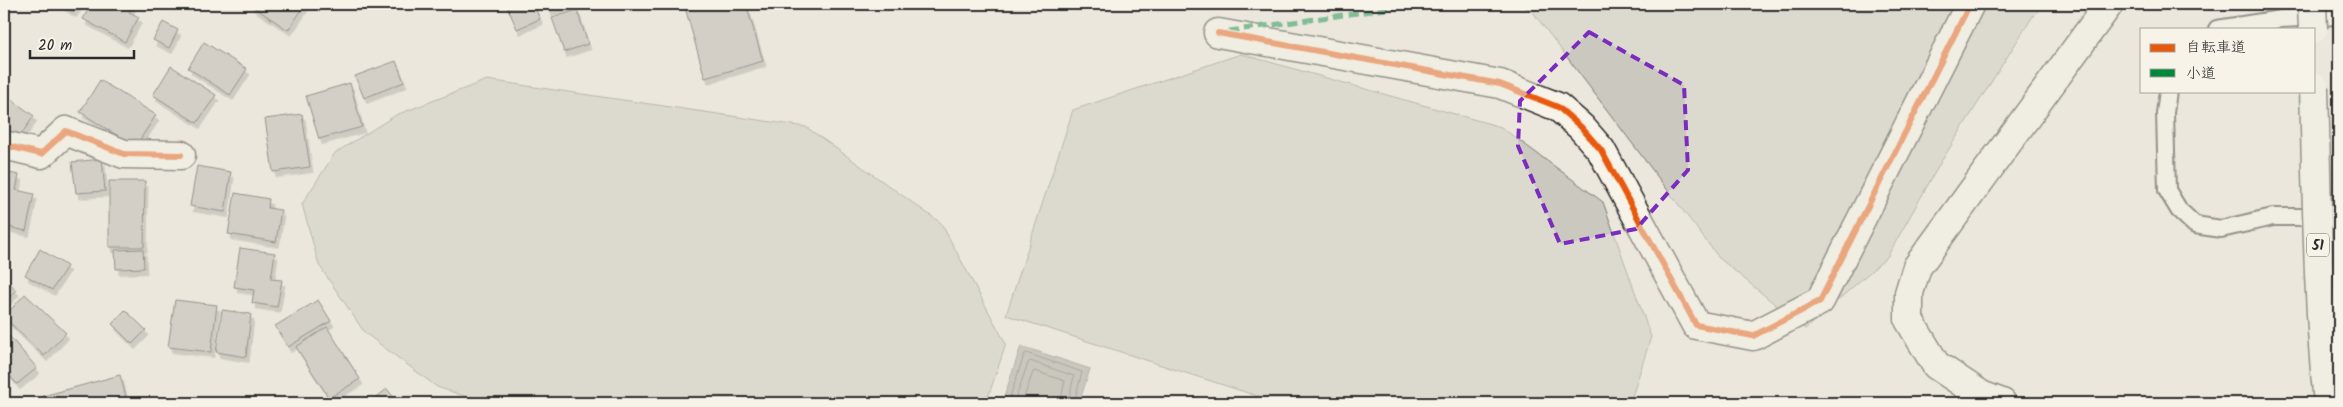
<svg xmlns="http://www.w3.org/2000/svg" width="2343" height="407" font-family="Kalam,'Klee One',sans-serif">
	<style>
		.green { fill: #cbc8bf; stroke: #7b7a75 }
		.water { fill: #a29f98; stroke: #72716c }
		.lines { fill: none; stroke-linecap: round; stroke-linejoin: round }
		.shore { stroke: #5b5957; stroke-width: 1 }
		.building { fill: #b5b2ab; stroke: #2b2b2b; filter: url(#shadow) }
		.service-casing { stroke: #2b2b2b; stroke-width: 20 }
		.minor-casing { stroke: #2b2b2b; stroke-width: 31 }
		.tertiary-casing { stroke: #2b2b2b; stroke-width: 31 }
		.service { stroke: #f7f3e8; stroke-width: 16 }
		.minor { stroke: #f7f3e8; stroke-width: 28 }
		.tertiary { stroke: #f7f3e8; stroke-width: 28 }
		.primary-bridge-casing { stroke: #2b2b2b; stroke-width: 31; stroke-linecap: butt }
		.primary-bridge { stroke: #f7f3e8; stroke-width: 28 }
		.quiet { stroke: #00873e; stroke-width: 5; stroke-dasharray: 10 5; stroke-linecap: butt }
		.cycleway-casing { stroke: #f7f3e8; stroke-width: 9 }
		.cycleway { stroke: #e8590c; stroke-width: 6 }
		.marked { fill: none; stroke: #7b2cbf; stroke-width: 4; stroke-dasharray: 10 6; stroke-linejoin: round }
		.labels { text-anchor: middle; stroke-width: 4.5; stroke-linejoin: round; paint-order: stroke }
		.shield { fill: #f7f3e8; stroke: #686764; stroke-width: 1 }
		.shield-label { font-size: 14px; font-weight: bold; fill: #2b2b2b }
	</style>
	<defs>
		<filter id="shadow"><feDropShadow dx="3" dy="5.5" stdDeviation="0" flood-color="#0004"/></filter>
	</defs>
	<rect width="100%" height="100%" fill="#ebe7dd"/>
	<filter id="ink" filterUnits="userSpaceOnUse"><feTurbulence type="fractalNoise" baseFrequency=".02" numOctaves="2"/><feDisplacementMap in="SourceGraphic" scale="10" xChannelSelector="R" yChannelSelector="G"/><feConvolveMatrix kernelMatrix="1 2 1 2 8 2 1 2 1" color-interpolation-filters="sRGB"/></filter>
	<g filter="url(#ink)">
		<!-- green -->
		<g class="green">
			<polygon points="1519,4 2046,4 2033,16 1942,160 1887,257 1805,329 1719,258 1532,11"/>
			<polygon points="1241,54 1501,127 1603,202 1651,337 1630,403 1279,403 1006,315 1073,110"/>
			<polygon points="487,80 806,127 941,223 1006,344 986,403 485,403 437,387 365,333 319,265 302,204 335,153 396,115"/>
		</g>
		<!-- water -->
		<polygon class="water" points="1021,346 1090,369 1079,403 1002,403"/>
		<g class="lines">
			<!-- shore -->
			<g class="shore">
				<polyline points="1008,403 1024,355 1026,353 1082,372 1074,403"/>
				<polyline points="1014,403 1028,363 1030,361 1074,376 1068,403"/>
				<polyline points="1022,403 1033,372 1035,371 1065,381 1060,403"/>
			</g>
		</g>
		<!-- building -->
		<g class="building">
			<polygon points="60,4 79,4 73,12"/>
			<polygon points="91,4 133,4 129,12 139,17 125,42 83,19"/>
			<polygon points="249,4 306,4 288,30"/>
			<polygon points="506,4 533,4 540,19 517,29"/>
			<polygon points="547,4 571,4 549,11"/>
			<polygon points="684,4 746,4 763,61 705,78"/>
			<polygon points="577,10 588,44 564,52 552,18"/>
			<polygon points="163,22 178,30 169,48 153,40"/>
			<polygon points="204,42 247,69 230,95 188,68"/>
			<polygon points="396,61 404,82 364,98 355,76"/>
			<polygon points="171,66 216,95 197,123 153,95"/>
			<polygon points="100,80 156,115 135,147 80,112"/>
			<polygon points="350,83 362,127 319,139 306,96"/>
			<polygon points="4,94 34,116 17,140 4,135"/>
			<polygon points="302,114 310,167 273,172 265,119"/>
			<polygon points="102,159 105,191 76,193 72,162"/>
			<polygon points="197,166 231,172 225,212 190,206"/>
			<polygon points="4,172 19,175 16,190 34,194 26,231 4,226"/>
			<polygon points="109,181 145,181 144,247 109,247"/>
			<polygon points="235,193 269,199 268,208 281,210 276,242 228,234"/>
			<polygon points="240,248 275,253 271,279 282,280 277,307 252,303 254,290 234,287"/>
			<polygon points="40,249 67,266 52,290 25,275"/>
			<polygon points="143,249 144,268 116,269 115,250"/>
			<polygon points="4,277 16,290 4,303"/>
			<polygon points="25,294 66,333 44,356 4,317"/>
			<polygon points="175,300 217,305 211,352 168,347"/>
			<polygon points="318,300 331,321 288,347 275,326"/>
			<polygon points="125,310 146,330 132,344 112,324"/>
			<polygon points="222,310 251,314 246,357 216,352"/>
			<polygon points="327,327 360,379 329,398 296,347"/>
			<polygon points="4,330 37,368 17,384 4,369"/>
			<polygon points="120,375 126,397 102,403 45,403 43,396"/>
			<polygon points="387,389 398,403 369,403"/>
		</g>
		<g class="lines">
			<defs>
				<g id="service">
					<polyline points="2217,29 2281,19 2339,16"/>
					<polyline points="2168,91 2165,113 2167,190 2179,210 2195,225 2221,229 2273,217 2339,217"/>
				</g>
				<g id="minor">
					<polyline points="1218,33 1500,84 1558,107 1581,127 1601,150 1696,325 1753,336 1820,301 1970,4"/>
					<polyline points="4,145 41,154 66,131 124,154 181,155"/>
				</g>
				<polyline id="tertiary" points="2002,403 1981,395 1936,365 1909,320 1909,293 1917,267 2109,4"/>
			</defs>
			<!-- service casing -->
			<use href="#service" class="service-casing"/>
			<!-- minor casing -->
			<use href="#minor" class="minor-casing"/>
			<!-- tertiary casing -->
			<use href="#tertiary" class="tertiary-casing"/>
			<!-- service -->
			<use href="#service" class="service"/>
			<!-- minor -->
			<use href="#minor" class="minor"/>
			<!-- tertiary -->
			<use href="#tertiary" class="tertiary"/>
			<defs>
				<g id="primary-bridge">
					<polyline points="2312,4 2313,29"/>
					<path d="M2314,87C2317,193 2317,298 2328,403"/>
				</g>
			</defs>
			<!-- primary-bridge casing -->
			<use href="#primary-bridge" class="primary-bridge-casing"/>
			<!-- primary-bridge -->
			<use href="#primary-bridge" class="primary-bridge"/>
			<!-- quiet -->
			<polyline class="quiet" points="1229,31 1422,4"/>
			<defs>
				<g id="cycleway">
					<polyline points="1218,33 1500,84 1558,107 1581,127 1601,150 1696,325 1753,336 1820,301 1970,4"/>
					<polyline points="4,145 41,154 66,131 124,154 181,155"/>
				</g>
			</defs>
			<!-- cycleway casing -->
			<use href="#cycleway" class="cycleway-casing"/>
			<!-- cycleway -->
			<use href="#cycleway" class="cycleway"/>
		</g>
	</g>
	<!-- marked area -->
	<path d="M0 0H2343V407H0ZM1589,32L1684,85L1688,170L1636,229L1560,244L1518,146L1520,101Z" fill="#ebe7dd" fill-opacity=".55" fill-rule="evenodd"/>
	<path class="marked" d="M1589,32L1684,85L1688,170L1636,229L1560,244L1518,146L1520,101Z"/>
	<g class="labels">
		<!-- shield labels -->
		<rect class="shield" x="2307" y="233.5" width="22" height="23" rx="4"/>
		<g class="shield-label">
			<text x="2318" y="250">51</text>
		</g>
	</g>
	<!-- margin -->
	<rect width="2343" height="407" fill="none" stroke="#f7f3e8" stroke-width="20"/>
	<rect x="10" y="10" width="2323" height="387" fill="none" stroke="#2b2b2b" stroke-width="2" filter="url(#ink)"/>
	<!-- legend -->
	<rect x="2140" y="28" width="175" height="65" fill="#f7f3e8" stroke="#a5a39c"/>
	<rect x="2150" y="44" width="25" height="8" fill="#e8590c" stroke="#a5a39c"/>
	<text x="2186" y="52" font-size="15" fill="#2b2b2b">自転車道</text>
	<rect x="2150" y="69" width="25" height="8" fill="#00873e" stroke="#a5a39c"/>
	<text x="2186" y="78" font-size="15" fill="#2b2b2b">小道</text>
	<!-- scale -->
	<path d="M30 50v8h104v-8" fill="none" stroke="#2b2b2b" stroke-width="2.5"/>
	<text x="38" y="50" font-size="15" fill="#2b2b2b" stroke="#f7f3e8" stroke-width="4" paint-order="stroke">20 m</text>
</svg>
